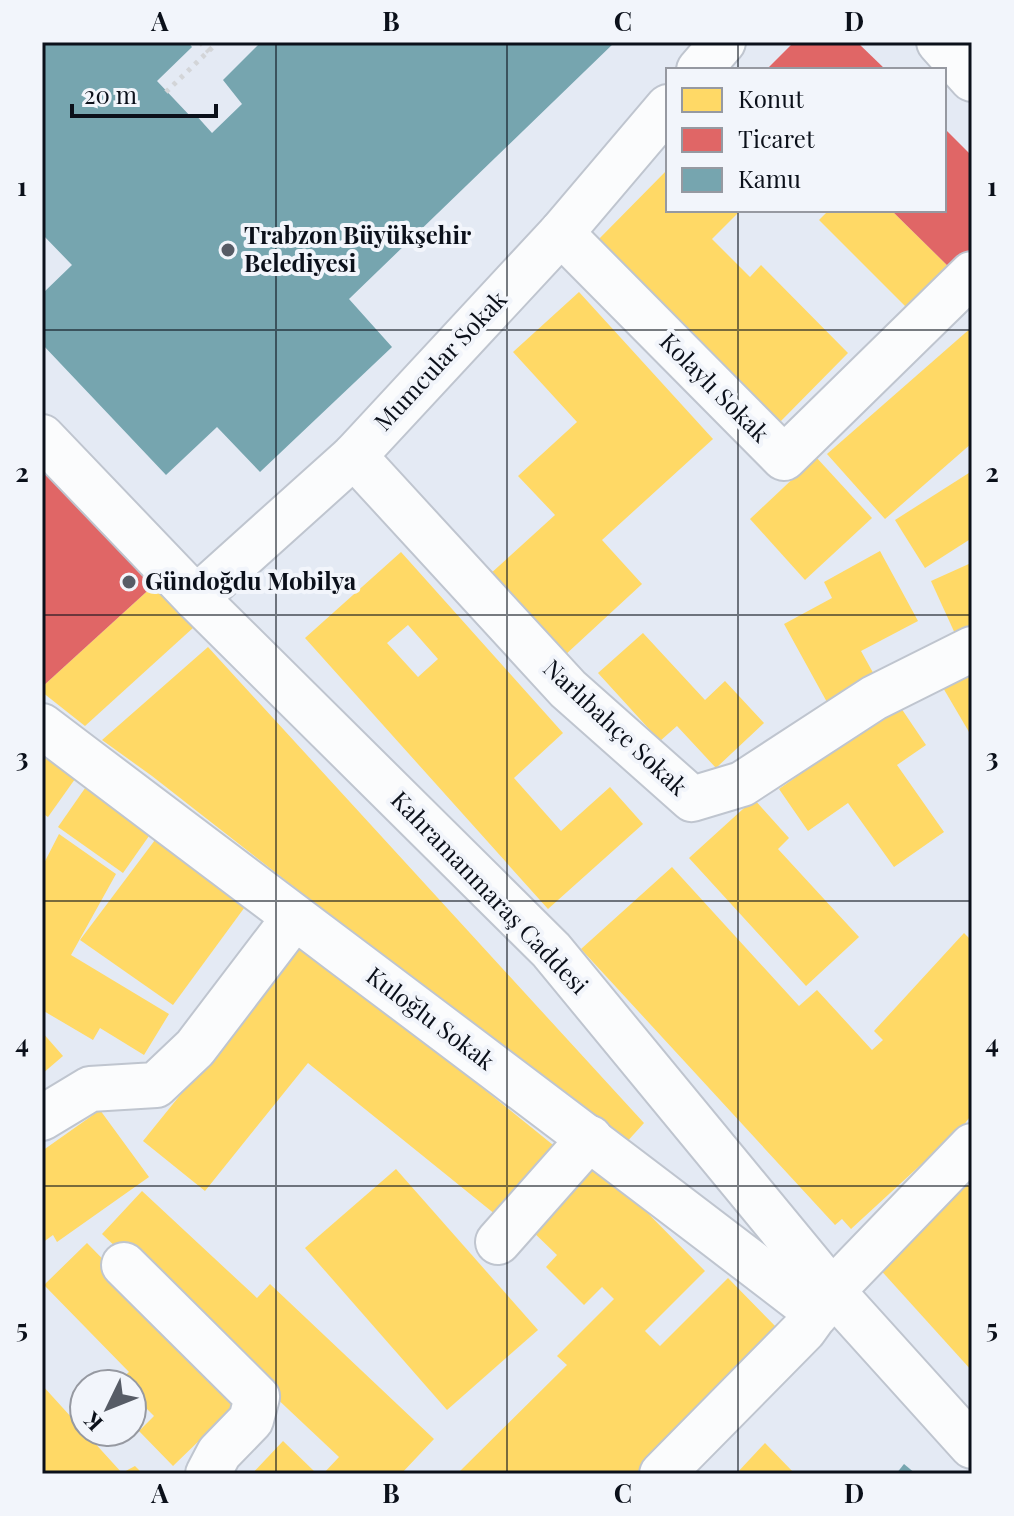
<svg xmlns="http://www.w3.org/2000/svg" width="1014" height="1516" font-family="'Playfair Display',serif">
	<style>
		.homes { fill: #ffd966; fill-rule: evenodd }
		.shops { fill: #e06666 }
		.public { fill: #76a5af }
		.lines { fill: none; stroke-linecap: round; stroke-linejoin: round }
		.minor-casing { stroke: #bfc5cf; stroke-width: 48 }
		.path { stroke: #d3d5d8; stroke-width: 5; stroke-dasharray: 4 6; stroke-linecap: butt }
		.minor { stroke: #fbfcfd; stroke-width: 44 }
		.grid { fill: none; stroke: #0b101a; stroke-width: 2; stroke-opacity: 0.55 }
		.poi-dot { fill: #575c66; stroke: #f2f5fb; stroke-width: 3 }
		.labels { text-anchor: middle; stroke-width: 8; stroke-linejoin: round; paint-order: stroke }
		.poi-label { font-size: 24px; font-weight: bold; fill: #0b101a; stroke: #f2f5fb; text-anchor: start }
		.street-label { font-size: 24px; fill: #0b101a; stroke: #f2f5fb }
		.neatline { fill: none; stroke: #0b101a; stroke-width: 3 }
		.grid-label { font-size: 26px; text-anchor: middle; font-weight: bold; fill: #0b101a }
	</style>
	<rect width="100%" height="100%" fill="#e4eaf4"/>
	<!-- homes -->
	<g class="homes">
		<polygon points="668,169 668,210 741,210 712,239 750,277 761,265 848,353 778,424 596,242"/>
		<polygon points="829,210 891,210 953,271 911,312 819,220"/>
		<polygon points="579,292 713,439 602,540 642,584 564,656 489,575 555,515 518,476 577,422 513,352"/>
		<polygon points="972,327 972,443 885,519 827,454"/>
		<polygon points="816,457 872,518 805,580 750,519"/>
		<polygon points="972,471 972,538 925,568 895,520"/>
		<polygon points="880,551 918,621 861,651 876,678 828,704 784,624 832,598 824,582"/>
		<path d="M401,552L563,733L514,778L561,831L610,787L643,824L548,909L305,638ZM408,625L438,659L418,677L387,643Z"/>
		<polygon points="971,563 972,631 957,638 931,581"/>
		<polygon points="155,584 194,627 85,726 42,692 42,687"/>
		<polygon points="643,633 705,700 725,681 764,723 716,768 677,726 660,741 598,673"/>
		<polygon points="208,647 644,1123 624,1145 152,776 102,740"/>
		<polygon points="972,669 972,730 969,732 942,686"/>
		<polygon points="899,705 926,745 897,765 944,832 894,867 848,803 808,831 779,789"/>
		<polygon points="42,745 80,772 48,817 42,813"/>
		<polygon points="90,781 156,826 123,873 58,827"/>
		<polygon points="754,799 789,838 778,849 859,937 806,986 689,858"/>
		<polygon points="161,832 250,900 173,1005 80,940"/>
		<polygon points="59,834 116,874 71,955 169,1014 144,1055 100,1028 93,1040 42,1010 42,867"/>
		<polygon points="672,867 799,1006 817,990 872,1050 883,1040 874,1031 964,933 972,941 972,1114 963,1126 851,1229 842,1219 835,1225 581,949"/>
		<polygon points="303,943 558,1149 501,1219 308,1063 205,1191 143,1141"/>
		<polygon points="42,1032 63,1056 42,1074"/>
		<polygon points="100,1110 149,1177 57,1242 53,1235 42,1243 42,1151"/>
		<polygon points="597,1162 705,1271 645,1331 660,1346 728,1278 779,1330 635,1474 457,1474 567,1365 557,1356 614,1299 602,1287 584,1305 546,1267 557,1255 529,1228"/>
		<polygon points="396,1169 538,1330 447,1410 305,1248"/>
		<polygon points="967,1184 972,1190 972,1371 877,1266"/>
		<polygon points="142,1191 257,1298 270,1284 434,1439 401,1474 323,1474 339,1457 102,1234"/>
		<polygon points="87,1243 241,1400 173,1466 139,1431 154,1416 132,1394 132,1384 122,1384 119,1381 129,1372 44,1285"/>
		<polygon points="42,1385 122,1473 135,1466 143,1474 42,1474"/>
		<polygon points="283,1441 315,1472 313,1474 252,1474"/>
		<polygon points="765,1443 795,1474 736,1474"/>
	</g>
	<!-- shops -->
	<g class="shops">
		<polygon points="794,42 857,42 886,70 766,70"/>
		<polygon points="944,128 972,156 972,252 953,271 891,210 944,210"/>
		<polygon points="42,471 155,584 42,687"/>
	</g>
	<!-- public -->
	<g class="public">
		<polygon points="42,42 188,42 192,47 157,81 192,118 195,114 212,133 242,104 223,80 261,42 615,42 349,299 392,347 260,472 217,427 166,475 42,344 42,294 72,265 42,234"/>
		<polygon points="904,1464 916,1474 896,1474"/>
	</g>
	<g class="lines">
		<defs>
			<g id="minor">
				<polyline points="939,42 972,79"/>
				<polyline points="699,70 723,42"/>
				<polyline points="561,233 784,458 972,274"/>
				<polyline points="42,437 196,598 551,950 832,1291 972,1446"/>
				<polyline points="354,456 568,689 692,799 742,784 874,698 972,649"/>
				<polyline points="196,598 354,456 561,233 668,107"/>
				<path d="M42,726C300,922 560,1115 817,1313"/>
				<polyline points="42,1118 90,1089 156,1085 195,1048 294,918"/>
				<polyline points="498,1242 590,1138"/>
				<polyline points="124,1265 257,1397 251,1420 219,1453 208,1474"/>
				<polyline points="662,1474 804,1330 832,1291 972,1146"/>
			</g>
		</defs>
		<!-- minor casing -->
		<use href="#minor" class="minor-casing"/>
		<!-- path -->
		<g class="path">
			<polyline points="200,42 209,52"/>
			<polyline points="166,92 218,42"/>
		</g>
		<!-- minor -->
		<use href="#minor" class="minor"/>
	</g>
	<!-- grid -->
	<path class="grid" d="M276,42V1474M507,42V1474M738,42V70M738,210V1474M42,330H972M42,615H972M42,901H972M42,1186H972"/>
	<!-- markers -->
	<g class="poi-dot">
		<circle cx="228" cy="250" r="8"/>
		<circle cx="129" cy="582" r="8"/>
	</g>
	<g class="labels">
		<!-- poi labels -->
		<g class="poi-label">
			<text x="244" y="244">Trabzon Büyükşehir<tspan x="244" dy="28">Belediyesi</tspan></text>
			<text x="145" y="590">Gündoğdu Mobilya</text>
		</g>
		<!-- street labels -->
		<g class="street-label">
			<text transform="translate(441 361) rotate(-47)" y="8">Mumcular Sokak</text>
			<text transform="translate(714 388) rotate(45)" y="8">Kolaylı Sokak</text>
			<text transform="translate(615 728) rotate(43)" y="8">Narlıbahçe Sokak</text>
			<text transform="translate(489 893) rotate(46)" y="8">Kahramanmaraş Caddesi</text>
			<text transform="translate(430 1019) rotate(37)" y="8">Kuloğlu Sokak</text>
		</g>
	</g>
	<!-- border -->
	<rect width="1014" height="1516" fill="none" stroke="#f2f5fb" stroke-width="88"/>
	<!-- legend -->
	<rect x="666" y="68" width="280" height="144" fill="#f2f5fb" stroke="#9699a1" stroke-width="2"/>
	<rect x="682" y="88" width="40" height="24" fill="#ffd966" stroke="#9699a1" stroke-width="2"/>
	<text x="738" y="108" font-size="24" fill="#0b101a">Konut</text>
	<rect x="682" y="128" width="40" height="24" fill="#e06666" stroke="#9699a1" stroke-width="2"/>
	<text x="738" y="148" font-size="24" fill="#0b101a">Ticaret</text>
	<rect x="682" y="168" width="40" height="24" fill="#76a5af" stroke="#9699a1" stroke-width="2"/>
	<text x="738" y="188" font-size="24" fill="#0b101a">Kamu</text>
	<!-- north arrow -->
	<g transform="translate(108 1408) rotate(227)"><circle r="38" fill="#f2f5fb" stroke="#9699a1" stroke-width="2"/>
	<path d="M0-6L14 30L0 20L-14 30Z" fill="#575c66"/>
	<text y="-12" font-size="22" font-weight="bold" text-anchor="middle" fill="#0b101a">K</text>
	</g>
	<!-- scale -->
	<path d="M72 104v12h144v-12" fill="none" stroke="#0b101a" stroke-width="4"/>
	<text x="84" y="104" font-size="24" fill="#0b101a" stroke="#f2f5fb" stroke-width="6" paint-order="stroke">20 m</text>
	<rect x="44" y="44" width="926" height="1428" class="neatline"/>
	<g class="grid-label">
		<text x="160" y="31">A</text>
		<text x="391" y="31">B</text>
		<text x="623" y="31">C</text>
		<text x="854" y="31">D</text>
		<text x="22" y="196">1</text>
		<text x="992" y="196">1</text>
		<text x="22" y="482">2</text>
		<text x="992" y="482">2</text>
		<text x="22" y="767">3</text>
		<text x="992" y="767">3</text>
		<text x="22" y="1053">4</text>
		<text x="992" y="1053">4</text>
		<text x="22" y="1338">5</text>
		<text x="992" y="1338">5</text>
		<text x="160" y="1503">A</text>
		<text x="391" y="1503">B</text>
		<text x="623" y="1503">C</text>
		<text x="854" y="1503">D</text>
	</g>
</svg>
